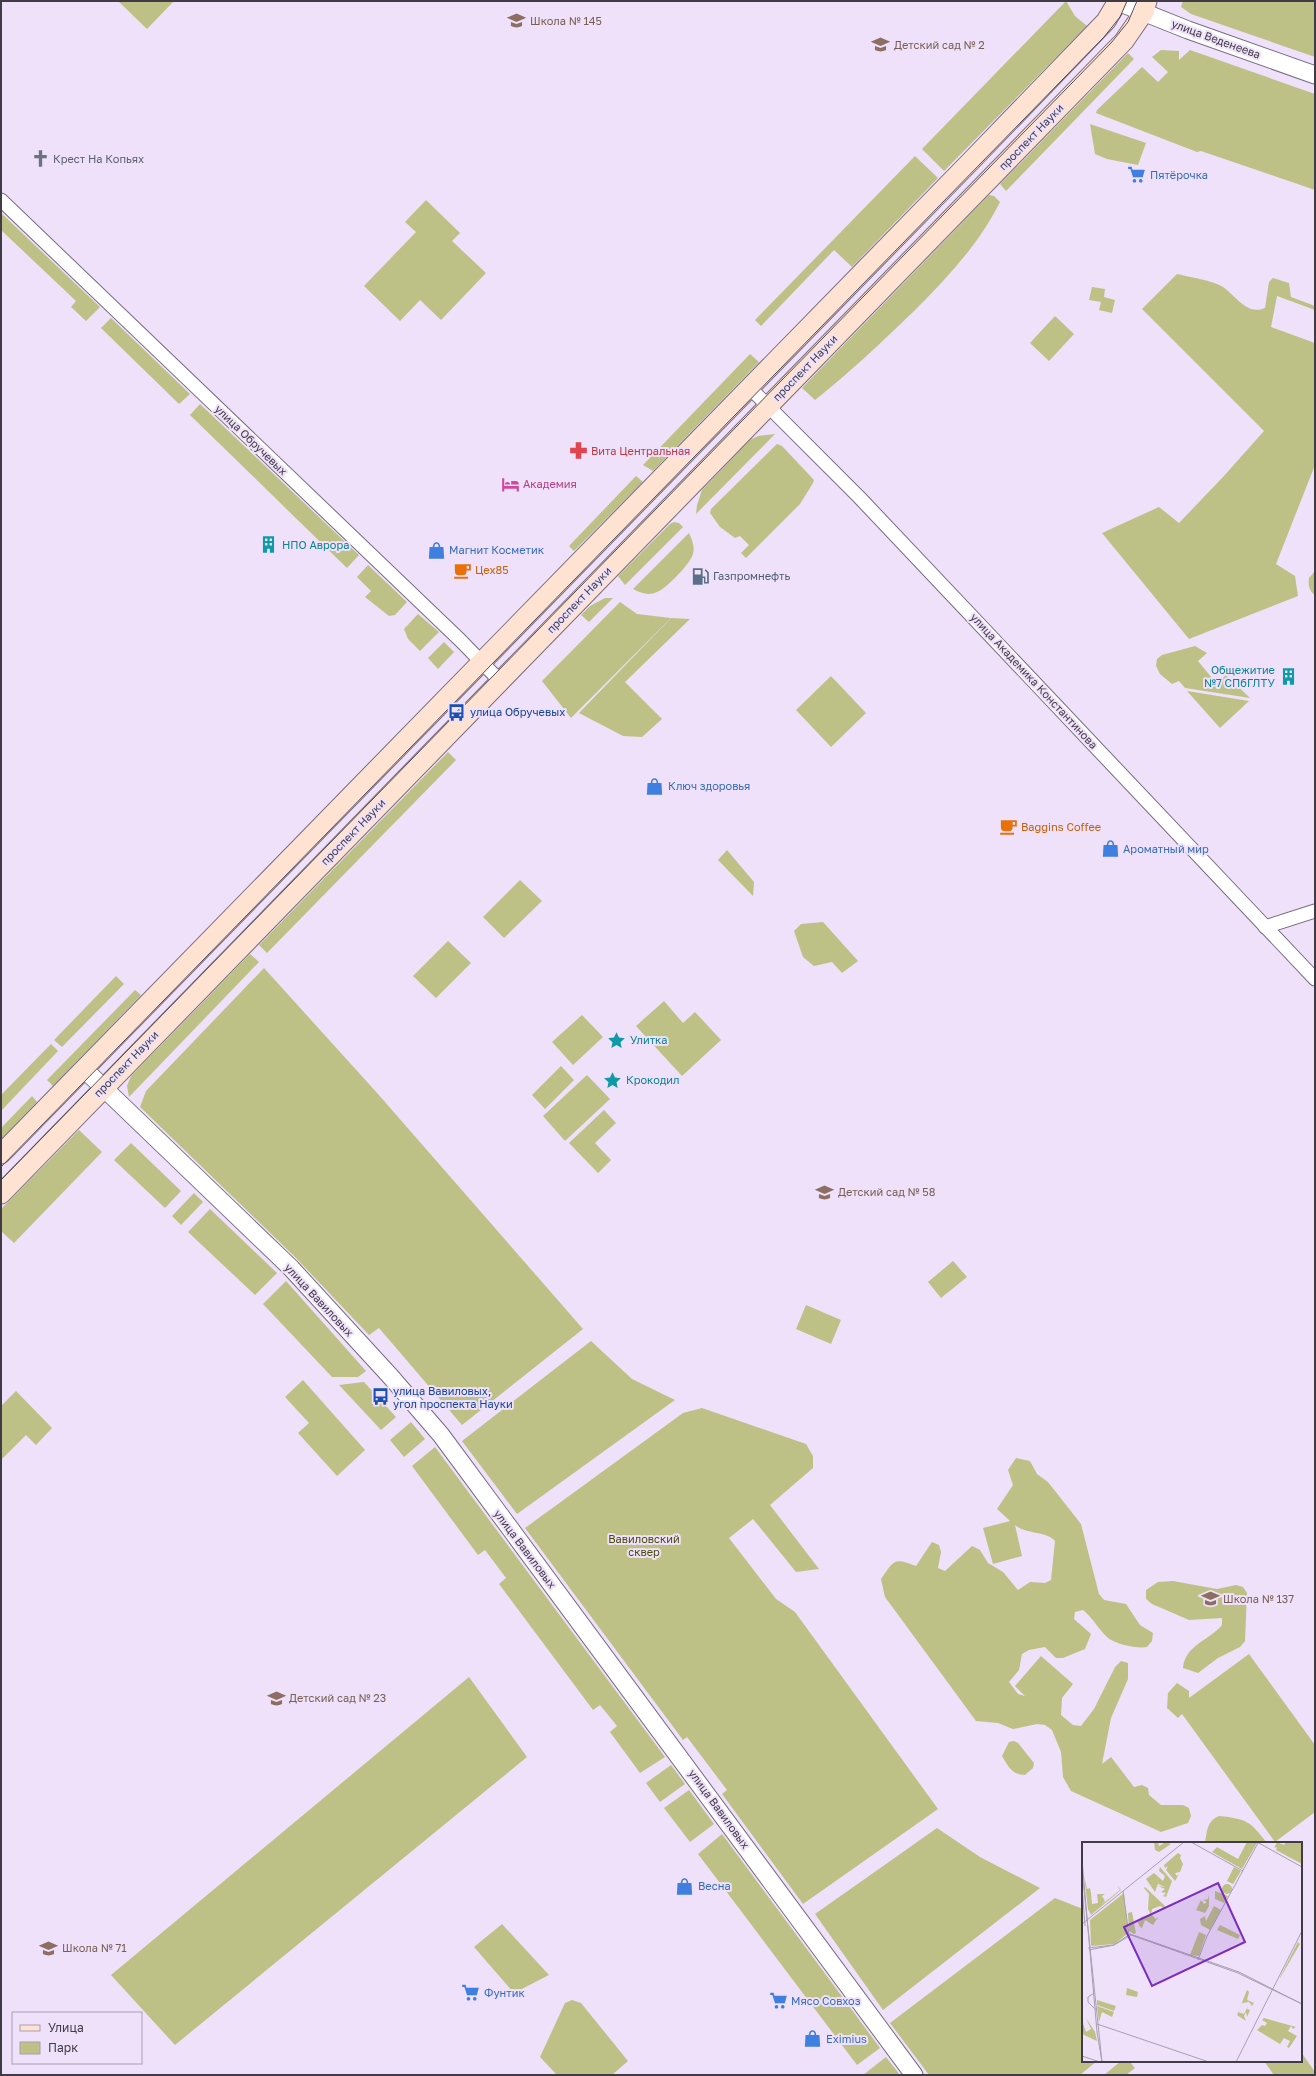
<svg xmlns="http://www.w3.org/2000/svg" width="1316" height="2076" font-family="'Golos Text',sans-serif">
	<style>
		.green { fill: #bec186 }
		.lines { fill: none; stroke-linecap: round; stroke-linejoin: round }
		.minor-casing { stroke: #776c81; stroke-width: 15 }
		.tertiary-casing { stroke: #776c81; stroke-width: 19 }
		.secondary-casing { stroke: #776c81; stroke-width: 21 }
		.minor { stroke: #fff; stroke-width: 13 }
		.tertiary { stroke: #fff; stroke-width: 17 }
		.secondary { stroke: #fee2d2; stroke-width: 19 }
		.tram { stroke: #56505b; stroke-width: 1 }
		.labels { text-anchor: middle; stroke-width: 4; stroke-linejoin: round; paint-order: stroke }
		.education-label { font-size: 11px; fill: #785e54; stroke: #eee1f9; text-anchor: start }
		.street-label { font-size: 11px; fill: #403b44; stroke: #eee1f9 }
		.worship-label { font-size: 11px; fill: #5b616d; stroke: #eee1f9; text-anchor: start }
		.shop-label { font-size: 11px; fill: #366cbe; stroke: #eee1f9; text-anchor: start }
		.health-label { font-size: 11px; fill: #be3a42; stroke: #eee1f9; text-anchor: start }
		.hotel-label { font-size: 11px; fill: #b23c85; stroke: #eee1f9; text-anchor: start }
		.culture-label { font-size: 11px; fill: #0d838f; stroke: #eee1f9; text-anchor: start }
		.food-label { font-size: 11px; fill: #c56008; stroke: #eee1f9; text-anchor: start }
		.service-label { font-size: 11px; fill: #4e5e75; stroke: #eee1f9; text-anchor: start }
		.transit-label { font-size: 11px; fill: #164399; stroke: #eee1f9; text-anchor: start }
		.park-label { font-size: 11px; fill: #4a4b0d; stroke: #eee1f9 }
		.inset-road { fill: none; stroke: #a89fb1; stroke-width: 1 }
		.view { fill: #7b2cbf; fill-opacity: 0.15; stroke: #7b2cbf; stroke-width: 2 }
		.inset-edge { fill: none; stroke: #403b44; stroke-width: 2 }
	</style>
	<rect width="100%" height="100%" fill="#eee1f9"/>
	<!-- green -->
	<g class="green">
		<polygon points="118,1 174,1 147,29"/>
		<polygon points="1066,1 1075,16 1087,26 944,171 922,149"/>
		<polygon points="1183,1 1315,1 1315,57 1191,14 1181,7"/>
		<polygon points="1161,50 1179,51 1179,60 1190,50 1315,94 1315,190 1201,151 1197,152 1096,113 1097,110 1142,67 1158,82 1168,72 1152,57"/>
		<polygon points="1128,53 1134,59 1006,191 1000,184"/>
		<polygon points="1090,124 1146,143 1138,165 1107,159 1095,154"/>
		<polygon points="915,156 938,178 852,267 834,250 761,326 755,320"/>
		<path d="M989,195L994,196L1000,202C979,244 947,278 914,311C882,342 850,372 815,400L802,388Z"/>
		<polygon points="426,200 460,233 452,241 486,273 441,320 420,300 400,321 364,286 416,232 405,222"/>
		<polygon points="1,213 100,307 86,321 71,307 76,301 1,230"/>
		<path d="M1177,274C1190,277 1204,279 1217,284C1234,290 1244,317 1265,308L1269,282L1273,278L1289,283L1291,297L1315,306V310L1277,296L1271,327L1315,343V465L1276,564L1295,576L1298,596L1189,639L1102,533L1159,507L1179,523L1223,477L1264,431L1142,309Z"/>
		<polygon points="1092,287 1105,289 1104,297 1115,300 1112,313 1099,310 1101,302 1089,300"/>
		<polygon points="1055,316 1074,334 1049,361 1030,343"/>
		<polygon points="111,318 190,394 179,404 101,328"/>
		<polygon points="750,354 759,362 653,471 643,465"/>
		<polygon points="200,404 359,555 347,568 190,415"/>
		<polygon points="775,434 696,514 697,505 702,490 750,440 758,436"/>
		<polygon points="777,444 782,446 814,480 813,483 800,504 746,558 741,553 749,545 740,536 735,538 720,527 710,513 711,509"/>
		<polygon points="636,476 643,482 574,551 569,546"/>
		<polygon points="674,522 679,523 683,527 625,585 618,576 670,524"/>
		<path d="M689,533C692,540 695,546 693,554C691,563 666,589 657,592C649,596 641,593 633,589Z"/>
		<polygon points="368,565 407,602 395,615 389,616 365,597 371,591 357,577"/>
		<path d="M1315,571V595C1309,591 1308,585 1309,578Z"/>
		<polygon points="605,598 613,598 589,622 581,615 590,606"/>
		<polygon points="620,602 637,614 671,618 571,718 542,681"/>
		<polygon points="418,614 439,632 420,651 408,639 404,629"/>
		<polygon points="671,618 690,619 625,682 662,719 642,737 623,736 579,713"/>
		<polygon points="444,642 454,652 438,669 428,658"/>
		<polygon points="1195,646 1207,653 1198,661 1217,684 1226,675 1250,698 1185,688 1179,681 1172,684 1160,674 1156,666 1157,659 1162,655"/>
		<polygon points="831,676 866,713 831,747 796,710"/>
		<polygon points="1187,691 1249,701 1220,728"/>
		<polygon points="448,752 456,760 267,953 259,945"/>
		<polygon points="727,850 754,882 753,896 718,860"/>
		<polygon points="520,880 542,901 504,938 483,917"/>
		<polygon points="823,922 858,961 842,973 832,962 814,966 803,957 794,931 801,924"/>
		<polygon points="448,941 471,963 436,998 413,976"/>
		<polygon points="250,954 259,962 129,1097 127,1086 131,1076"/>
		<polygon points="264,968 378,1094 583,1329 462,1425 379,1328 369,1335 296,1258 140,1107 146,1091"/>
		<polygon points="116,976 124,984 62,1047 54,1040"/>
		<polygon points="135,990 141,995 53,1086 47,1080"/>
		<polygon points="664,1001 683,1023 695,1012 721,1040 682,1076 636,1026"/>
		<polygon points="582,1015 603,1037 573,1065 552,1042"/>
		<polygon points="51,1044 58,1051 1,1111 1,1095"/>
		<polygon points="561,1066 574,1080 545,1109 532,1095"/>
		<polygon points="587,1075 610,1099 565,1141 543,1116"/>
		<polygon points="32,1096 37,1102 1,1139 1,1128"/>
		<polygon points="604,1110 616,1123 595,1143 611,1160 598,1173 569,1143"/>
		<polygon points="79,1130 102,1152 14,1243 1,1231 1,1209"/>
		<polygon points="131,1143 181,1191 165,1208 114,1160"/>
		<polygon points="194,1193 203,1202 181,1225 172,1216"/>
		<polygon points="210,1209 277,1273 255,1295 188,1232"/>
		<polygon points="953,1261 967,1277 941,1298 928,1282"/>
		<polygon points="286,1281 366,1371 358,1377 332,1377 263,1304"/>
		<polygon points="806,1305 841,1320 831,1344 796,1329"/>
		<polygon points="591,1341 632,1379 675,1400 517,1514 462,1441"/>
		<polygon points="303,1380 365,1450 337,1476 298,1433 309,1423 285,1397"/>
		<polygon points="364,1382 396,1417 381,1430 339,1385"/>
		<polygon points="16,1391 52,1428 36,1445 26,1435 1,1460 1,1406"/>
		<polygon points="702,1408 806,1444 813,1456 813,1468 770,1505 819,1569 796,1572 753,1519 729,1538 776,1599 795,1612 938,1809 803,1904 722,1794 727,1790 687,1737 683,1740 525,1528 683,1413"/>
		<polygon points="411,1422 425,1439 404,1457 390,1440"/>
		<polygon points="435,1447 665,1757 640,1773 610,1732 617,1726 600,1705 593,1710 499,1584 506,1578 485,1550 478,1555 412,1466"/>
		<path d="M1016,1458L1030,1461L1037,1474L1048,1482L1081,1524L1099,1594L1104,1600L1126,1604L1140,1625L1153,1633L1152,1641L1147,1647C1138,1649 1115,1644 1108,1638C1099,1630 1093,1618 1083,1610L1075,1612L1074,1619L1091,1634L1085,1649L1063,1658H1056L1045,1647L1029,1650L1022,1654L1019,1670L1009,1682L1018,1694L1025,1696L1015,1686L1041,1656L1073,1684L1062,1698L1061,1715L1073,1725L1081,1726L1094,1709L1115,1667L1121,1661L1128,1663V1679L1111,1718L1102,1764L1111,1757L1134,1787L1142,1785L1148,1788L1149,1795L1161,1805H1183L1189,1808L1191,1816L1188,1823L1161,1832L1071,1791L1063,1777L1061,1752L1052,1730L1045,1725L1037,1724L1013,1729L998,1723L976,1721L885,1597L881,1579C894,1560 894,1557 916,1566L932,1542L939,1545L941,1552L938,1568L945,1571L972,1546L980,1550L988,1563L1003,1572L1018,1590L1030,1582L1045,1583L1051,1580L1055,1541C1044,1530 1026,1535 1015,1525L1022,1556L993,1564L983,1528L1010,1521L997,1509L1013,1485L1008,1470Z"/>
		<path d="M1173,1581L1217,1589L1236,1585L1243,1587L1247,1593L1245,1641L1240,1647L1218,1658L1198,1673L1183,1668C1185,1645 1210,1640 1222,1625V1618L1189,1620L1152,1604L1146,1599V1590L1158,1582Z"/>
		<polygon points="1249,1654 1315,1745 1315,1812 1275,1842 1182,1714 1178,1718 1167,1708 1168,1693 1177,1683 1189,1691 1189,1698"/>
		<polygon points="469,1677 527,1757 175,2045 111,1975"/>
		<path d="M1014,1741L1018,1743L1034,1763L1033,1768L1025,1775C1012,1775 1008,1766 1002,1756L1009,1742Z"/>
		<polygon points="671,1765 685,1784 660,1802 646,1783"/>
		<polygon points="689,1790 714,1824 690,1842 664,1808"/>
		<path d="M1219,1816C1247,1819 1250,1821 1267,1843H1205C1207,1831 1207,1821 1219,1816Z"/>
		<polygon points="937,1828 980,1857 1040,1888 883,2010 815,1914"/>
		<polygon points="722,1834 880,2048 857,2065 698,1854"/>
		<polygon points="1055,1898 1083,1909 1083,2061 1097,2061 1080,2075 929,2075 890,2023"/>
		<polygon points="502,1924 549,1975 514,1993 474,1947"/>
		<polygon points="572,2000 581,2003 628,2061 612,2075 557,2075 540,2057 565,2003"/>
		<polygon points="1301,2052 1315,2072 1315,2075 1274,2075 1264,2061 1301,2061"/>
		<polygon points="886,2057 900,2075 863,2075"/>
		<polygon points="1121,2061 1129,2061 1135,2068 1126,2075 1104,2075"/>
	</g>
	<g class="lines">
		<defs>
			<g id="minor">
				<polyline points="1,200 460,640 500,681"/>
				<polyline points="749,387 859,497 1315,979"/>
				<polyline points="1265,927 1315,911"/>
			</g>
			<g id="tertiary">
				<polyline points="1118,2 1188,30 1315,75"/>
				<polyline points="84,1069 291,1268 391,1377 441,1435 914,2075"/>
			</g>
			<g id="secondary">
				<polyline points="1,1154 969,163 1106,21 1118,1"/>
				<polyline points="1,1194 1124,41 1144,12 1147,1"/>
			</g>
		</defs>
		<!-- minor casing -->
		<use href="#minor" class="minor-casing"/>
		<!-- tertiary casing -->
		<use href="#tertiary" class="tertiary-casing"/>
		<!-- secondary casing -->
		<use href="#secondary" class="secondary-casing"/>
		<!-- minor -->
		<use href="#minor" class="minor"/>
		<!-- tertiary -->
		<use href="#tertiary" class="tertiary"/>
		<!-- secondary -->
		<use href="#secondary" class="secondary"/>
		<!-- tram -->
		<g class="tram">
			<polyline points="1,1167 1104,37 1120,17 1127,1"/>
			<polyline points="1,1180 1111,43 1128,22 1137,1"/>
		</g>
	</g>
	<!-- icons -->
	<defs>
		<symbol id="school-bare" viewBox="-9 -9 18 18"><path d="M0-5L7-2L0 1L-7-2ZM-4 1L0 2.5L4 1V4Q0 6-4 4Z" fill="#8d6e63" stroke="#eee1f9" stroke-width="2.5" paint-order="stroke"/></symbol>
		<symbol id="church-bare" viewBox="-9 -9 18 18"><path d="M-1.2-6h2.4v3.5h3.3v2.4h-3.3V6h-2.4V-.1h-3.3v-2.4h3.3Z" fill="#6b7280" stroke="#eee1f9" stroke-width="2.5" paint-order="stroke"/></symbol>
		<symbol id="supermarket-bare" viewBox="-9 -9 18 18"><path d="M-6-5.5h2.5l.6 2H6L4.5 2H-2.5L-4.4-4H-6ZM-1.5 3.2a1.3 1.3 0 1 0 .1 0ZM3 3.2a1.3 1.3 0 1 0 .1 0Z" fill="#3f7fe0" stroke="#eee1f9" stroke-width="2.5" paint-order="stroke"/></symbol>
		<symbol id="pharmacy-bare" viewBox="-9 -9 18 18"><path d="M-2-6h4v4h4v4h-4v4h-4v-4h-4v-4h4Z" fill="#e0444e" stroke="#eee1f9" stroke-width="2.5" paint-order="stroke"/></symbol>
		<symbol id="hotel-bare" viewBox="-9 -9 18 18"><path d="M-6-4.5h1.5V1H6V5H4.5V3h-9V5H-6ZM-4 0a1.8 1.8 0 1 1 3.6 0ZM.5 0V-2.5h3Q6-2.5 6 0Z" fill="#d1479c" stroke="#eee1f9" stroke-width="2.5" paint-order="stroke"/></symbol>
		<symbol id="building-bare" viewBox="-9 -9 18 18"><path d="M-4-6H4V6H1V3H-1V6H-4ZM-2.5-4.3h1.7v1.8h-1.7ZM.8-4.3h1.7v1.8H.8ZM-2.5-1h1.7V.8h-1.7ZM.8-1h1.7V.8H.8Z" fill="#0f9aa8" stroke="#eee1f9" stroke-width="2.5" paint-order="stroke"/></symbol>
		<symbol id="shop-bare" viewBox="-9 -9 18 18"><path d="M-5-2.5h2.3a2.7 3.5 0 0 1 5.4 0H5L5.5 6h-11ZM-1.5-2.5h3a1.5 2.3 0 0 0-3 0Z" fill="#3f7fe0" stroke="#eee1f9" stroke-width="2.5" paint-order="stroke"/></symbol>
		<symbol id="cafe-bare" viewBox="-9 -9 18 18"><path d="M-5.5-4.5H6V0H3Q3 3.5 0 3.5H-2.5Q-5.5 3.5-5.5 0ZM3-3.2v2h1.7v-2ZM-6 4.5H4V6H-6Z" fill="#e8710a" stroke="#eee1f9" stroke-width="2.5" paint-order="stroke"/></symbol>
		<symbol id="fuel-bare" viewBox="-9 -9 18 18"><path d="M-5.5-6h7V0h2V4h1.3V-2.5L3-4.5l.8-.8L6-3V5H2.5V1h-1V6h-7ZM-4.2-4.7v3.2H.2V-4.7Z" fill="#5c6f8a" stroke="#eee1f9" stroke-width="2.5" paint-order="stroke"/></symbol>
		<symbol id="bus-bare" viewBox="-9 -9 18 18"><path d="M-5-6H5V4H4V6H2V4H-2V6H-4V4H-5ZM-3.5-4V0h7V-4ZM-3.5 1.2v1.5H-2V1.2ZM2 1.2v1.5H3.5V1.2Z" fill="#1a4fb4" stroke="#eee1f9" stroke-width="2.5" paint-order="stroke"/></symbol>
		<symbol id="sight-bare" viewBox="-9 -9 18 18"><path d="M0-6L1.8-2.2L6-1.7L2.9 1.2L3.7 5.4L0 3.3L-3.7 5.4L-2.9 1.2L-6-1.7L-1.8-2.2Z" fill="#0f9aa8" stroke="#eee1f9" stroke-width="2.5" paint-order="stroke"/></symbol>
	</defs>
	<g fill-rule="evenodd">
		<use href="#school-bare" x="504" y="8" width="25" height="25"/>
		<use href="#school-bare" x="868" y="32" width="25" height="25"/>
		<use href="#church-bare" x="28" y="146" width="25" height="25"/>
		<use href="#supermarket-bare" x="1124" y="162" width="25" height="25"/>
		<use href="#pharmacy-bare" x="566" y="438" width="25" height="25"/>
		<use href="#hotel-bare" x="498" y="472" width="25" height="25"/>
		<use href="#building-bare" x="256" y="532" width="25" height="25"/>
		<use href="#shop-bare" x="424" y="538" width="25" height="25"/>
		<use href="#cafe-bare" x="450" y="558" width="25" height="25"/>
		<use href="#fuel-bare" x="688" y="564" width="25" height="25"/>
		<use href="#building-bare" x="1276" y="664" width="25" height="25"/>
		<use href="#bus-bare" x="444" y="700" width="25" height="25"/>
		<use href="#shop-bare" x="642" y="774" width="25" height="25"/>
		<use href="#cafe-bare" x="996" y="814" width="25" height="25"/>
		<use href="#shop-bare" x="1098" y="836" width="25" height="25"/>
		<use href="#sight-bare" x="604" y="1028" width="25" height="25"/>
		<use href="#sight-bare" x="600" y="1068" width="25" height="25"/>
		<use href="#school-bare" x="812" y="1180" width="25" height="25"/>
		<use href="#bus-bare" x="368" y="1384" width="25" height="25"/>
		<use href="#school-bare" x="1198" y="1586" width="25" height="25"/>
		<use href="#school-bare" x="264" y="1686" width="25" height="25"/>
		<use href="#shop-bare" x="672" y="1874" width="25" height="25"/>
		<use href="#school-bare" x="36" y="1936" width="25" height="25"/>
		<use href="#supermarket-bare" x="458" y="1980" width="25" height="25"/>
		<use href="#supermarket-bare" x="766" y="1988" width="25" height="25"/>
		<use href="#shop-bare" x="800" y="2026" width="25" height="25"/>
	</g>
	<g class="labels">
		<!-- education labels -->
		<g class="education-label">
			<text x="530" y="25">Школа № 145</text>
			<text x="894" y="49">Детский сад № 2</text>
			<text x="838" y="1196">Детский сад № 58</text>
			<text x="1223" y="1603">Школа № 137</text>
			<text x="289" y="1702">Детский сад № 23</text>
			<text x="62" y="1952">Школа № 71</text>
		</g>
		<!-- street labels -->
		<g class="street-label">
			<text transform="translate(1216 39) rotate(20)" y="4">улица Веденеева</text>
			<text transform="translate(1031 137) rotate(-46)" y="4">проспект Науки</text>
			<text transform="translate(805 368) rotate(-46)" y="4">проспект Науки</text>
			<text transform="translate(251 440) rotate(44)" y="4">улица Обручевых</text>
			<text transform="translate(579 600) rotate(-46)" y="4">проспект Науки</text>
			<text transform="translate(1034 681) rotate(47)" y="4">улица Академика Константинова</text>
			<text transform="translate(353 832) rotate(-46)" y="4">проспект Науки</text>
			<text transform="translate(126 1064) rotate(-46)" y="4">проспект Науки</text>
			<text transform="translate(319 1300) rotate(47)" y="4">улица Вавиловых</text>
			<text transform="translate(525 1549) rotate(53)" y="4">улица Вавиловых</text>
			<text transform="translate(719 1809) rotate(54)" y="4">улица Вавиловых</text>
		</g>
		<!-- worship labels -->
		<g class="worship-label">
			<text x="53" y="163">Крест На Копьях</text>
		</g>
		<!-- shop labels -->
		<g class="shop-label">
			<text x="1150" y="179">Пятёрочка</text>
			<text x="449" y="554">Магнит Косметик</text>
			<text x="668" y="790">Ключ здоровья</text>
			<text x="1123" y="853">Ароматный мир</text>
			<text x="698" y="1890">Весна</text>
			<text x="484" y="1997">Фунтик</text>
			<text x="791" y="2005">Мясо Совхоз</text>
			<text x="826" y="2043">Eximius</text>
		</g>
		<!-- health labels -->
		<g class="health-label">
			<text x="591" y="455">Вита Центральная</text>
		</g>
		<!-- hotel labels -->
		<g class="hotel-label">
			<text x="523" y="488">Академия</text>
		</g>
		<!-- culture labels -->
		<g class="culture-label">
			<text x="282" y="549">НПО Аврора</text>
			<text x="1275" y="674" text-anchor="end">Общежитие<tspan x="1275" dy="13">№7 СПбГЛТУ</tspan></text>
			<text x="630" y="1044">Улитка</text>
			<text x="626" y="1084">Крокодил</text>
		</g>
		<!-- food labels -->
		<g class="food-label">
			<text x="475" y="574">Цех85</text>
			<text x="1021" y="831">Baggins Coffee</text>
		</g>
		<!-- service labels -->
		<g class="service-label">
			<text x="713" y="580">Газпромнефть</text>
		</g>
		<!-- transit labels -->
		<g class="transit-label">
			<text x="470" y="716">улица Обручевых</text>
			<text x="393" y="1395">улица Вавиловых,<tspan x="393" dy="13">угол проспекта Науки</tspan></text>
		</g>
		<!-- park labels -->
		<g class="park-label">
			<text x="644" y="1543">Вавиловский<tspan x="644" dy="13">сквер</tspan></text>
		</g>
	</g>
	<!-- overview -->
	<g transform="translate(1082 1842)">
		<rect width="220" height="220" fill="#eee1f9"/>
		<path d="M72,0H76L77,4L84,0L89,2L77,10L73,8ZM165,0H174L175,1L160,27L130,10L135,5L156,17ZM195,0L202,3L204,0H220V22L194,8L195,5L192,6ZM96,11L99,13L98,16L101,22L98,30L93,31L95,34L97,32L93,39L84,28L86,24L83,26L82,23ZM78,25L90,39L84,55L81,54L84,51L79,50L83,47L76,44L83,45L76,42L77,39L73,50L64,37L72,31L81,39L83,34L77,29ZM152,25L159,29L151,42L145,39ZM2,33L5,47L8,46L9,51L10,62L16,61L15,52H23L20,54L23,59L19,63L38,48L35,43L39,48L9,73L6,67ZM140 47a5 5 0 1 1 10 0a5 5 0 1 1-10 0ZM63,45L83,64L82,66L78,64L70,67L69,73L66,67L67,52L62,46ZM133,49L146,54L142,61L133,57ZM42,51L46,91L33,102L9,104L8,78ZM127,52V64L123,71L114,68L119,58L122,62L125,60L121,58L126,57ZM132,64L139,68L128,88L119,83L118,77L123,74L124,79ZM50,70L54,91L52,92L47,89L46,71ZM70,73L74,77L77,74L71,83L63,78L60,86L58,85L56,81V77L58,80L59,75ZM138,83L158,93L156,97L135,88ZM117,90L124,93L117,114L108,113ZM216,100L218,102L198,136V135ZM45,146L56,150L55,155L44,153ZM165,148L167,150L165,158L172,161L170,164L167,160L160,161L156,170L162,172L166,164L169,165L166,164L165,167L168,168L165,175L164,170L162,174L164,179L155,173ZM15,158L34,164L32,169L15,163ZM15,164L32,170L30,175L20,170L17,180ZM4,176L13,190L15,199L0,192L1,181L4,190L9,187ZM182,176L214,185L211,187L209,184L206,189L215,194L207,206L205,205L208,199L202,196L198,202L175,188L180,183L183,184L185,181L180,178Z" fill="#bec186"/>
		<path class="inset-road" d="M109,0L161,29M175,0L220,25M0,18L15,190L20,220M0,29L20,220M0,44L3,84M41,49L47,93M0,82L102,0M6,106L32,103L48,92L157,130L220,162M7,108L32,103L49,93L156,131L220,162M116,118L125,94L176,1M12,151L6,155V160L14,168M15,182L127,220M0,214L18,220M154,220L220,89"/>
		<path class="view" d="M136,41L163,100L70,144L42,85Z"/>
		<rect width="220" height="220" class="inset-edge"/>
	</g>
	<!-- border -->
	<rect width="1316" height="2076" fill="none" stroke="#403b44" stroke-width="4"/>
	<!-- legend -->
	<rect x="12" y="2012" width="130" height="52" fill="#eee1f9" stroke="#a89fb1"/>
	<rect x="20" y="2025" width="20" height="6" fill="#fee2d2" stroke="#a89fb1"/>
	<text x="48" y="2032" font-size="12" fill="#403b44">Улица</text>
	<rect x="20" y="2042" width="20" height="12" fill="#bec186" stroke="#a89fb1"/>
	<text x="48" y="2052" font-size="12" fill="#403b44">Парк</text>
</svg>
